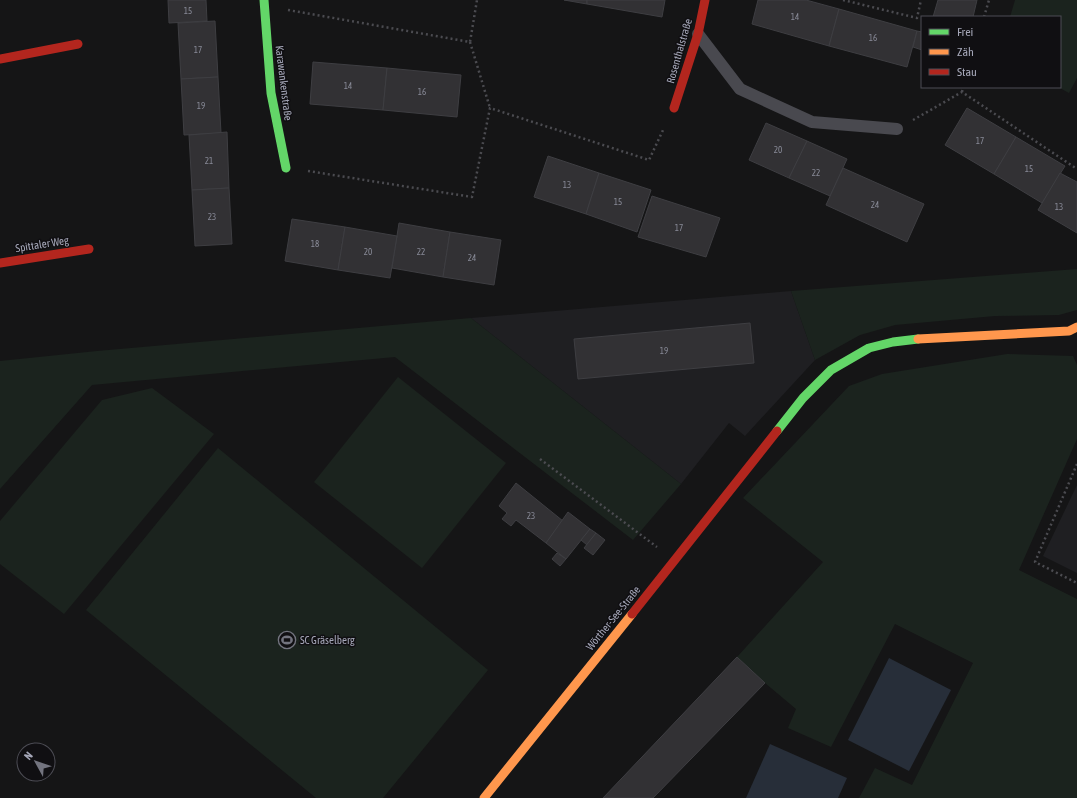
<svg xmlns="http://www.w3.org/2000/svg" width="1077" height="798" font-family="'Asap Condensed',sans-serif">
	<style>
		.built { fill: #1f1f22 }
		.green { fill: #1b231e }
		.water { fill: #272e39 }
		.building { fill: #323134; stroke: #3e3e42 }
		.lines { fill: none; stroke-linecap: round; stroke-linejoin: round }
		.path { stroke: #4b4b50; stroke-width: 2.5; stroke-dasharray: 2 3; stroke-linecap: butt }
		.lane { stroke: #49494f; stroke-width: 12 }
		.fast { stroke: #63d668; stroke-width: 9 }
		.slow { stroke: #ff974d; stroke-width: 9 }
		.jam { stroke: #b3261e; stroke-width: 9 }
		.labels { text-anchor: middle; stroke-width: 3; stroke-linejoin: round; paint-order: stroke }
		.number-label { font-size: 9px; fill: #888a97 }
		.street-label { font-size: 11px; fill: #a5a7b8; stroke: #100f12 }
		.poi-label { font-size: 11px; fill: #a5a7b8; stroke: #100f12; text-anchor: start }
	</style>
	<rect width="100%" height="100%" fill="#151516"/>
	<!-- built -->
	<g class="built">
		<polygon points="791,291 815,360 745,436 729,423 681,484 471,318"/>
		<polygon points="1077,485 1077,573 1043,556"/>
	</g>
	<!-- green -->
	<g class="green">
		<polygon points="1015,0 1077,0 1077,78 1069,93 1058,87 1060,87 1060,17 1010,17"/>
		<polygon points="1077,269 1077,310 1059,315 995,316 895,325 860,335 815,360 791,291"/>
		<polygon points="471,318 681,484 633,540 395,357 92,385 0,489 0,361 97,351"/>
		<polygon points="1007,354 1073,356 1077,365 1077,439 1019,570 1077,599 1077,798 859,798 875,768 912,785 973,663 895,624 831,747 788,728 796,709 765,683 737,657 823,562 743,498 849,386 882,374"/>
		<polygon points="398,377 506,463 422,568 314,482"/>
		<polygon points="152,388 214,434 64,614 0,564 0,521 102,400"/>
		<polygon points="218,448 488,670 383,798 316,798 86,610"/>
	</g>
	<!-- water -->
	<g class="water">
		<polygon points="889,658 951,690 909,771 848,740"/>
		<polygon points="770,744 847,778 838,798 746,798"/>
	</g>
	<!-- building -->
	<g class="building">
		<polygon points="168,0 206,0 207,21 169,23"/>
		<polygon points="564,0 587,0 587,4"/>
		<polygon points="587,0 665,0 662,17 587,4"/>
		<polygon points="758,0 806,0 839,9 829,46 752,24"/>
		<polygon points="938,0 977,0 973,17 933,17"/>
		<polygon points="839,9 917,31 907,67 829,46"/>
		<polygon points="215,21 218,77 181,79 178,23"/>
		<polygon points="917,31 922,32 922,50 913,47"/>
		<polygon points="313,62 387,68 383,110 310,104"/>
		<polygon points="387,68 461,75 457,117 383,110"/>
		<polygon points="218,77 221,133 184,135 181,79"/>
		<polygon points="967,108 1016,137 994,174 945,145"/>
		<polygon points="766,123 807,141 789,178 749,160"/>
		<polygon points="227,132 229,188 192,190 189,135"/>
		<polygon points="1016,137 1065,166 1042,203 994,174"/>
		<polygon points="807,141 847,159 830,196 789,178"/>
		<polygon points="548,156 599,173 586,214 534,197"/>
		<polygon points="843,168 924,204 907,242 826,205"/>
		<polygon points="599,173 651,190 637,232 586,214"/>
		<polygon points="1060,173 1077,182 1077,233 1038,210"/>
		<polygon points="229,188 232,244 195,246 192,190"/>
		<polygon points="652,196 720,218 706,257 638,237"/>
		<polygon points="292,219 345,227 338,270 285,261"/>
		<polygon points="399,223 450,232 443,277 392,268"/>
		<polygon points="345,227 397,236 390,278 338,270"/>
		<polygon points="450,232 501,240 494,285 443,277"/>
		<polygon points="750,323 754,363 578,379 574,339"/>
		<polygon points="516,483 563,521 546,543 516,520 511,526 502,519 507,513 499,506"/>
		<polygon points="568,512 590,529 566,559 546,543"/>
		<polygon points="590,529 596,533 587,545 581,540"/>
		<polygon points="596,533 605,540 593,555 584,548"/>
		<polygon points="557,553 566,559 560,566 552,559"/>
		<polygon points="737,657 765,683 653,798 603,798"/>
	</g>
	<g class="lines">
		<!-- path -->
		<g class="path">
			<polyline points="843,0 917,18 921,0"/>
			<polyline points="288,10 470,42 477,0"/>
			<polyline points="984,17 989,0"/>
			<polyline points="470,42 490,108"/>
			<polyline points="962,92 963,87"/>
			<polyline points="913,120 962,92 1077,169"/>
			<polyline points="308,171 472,197 490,108 649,160 664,128"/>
			<polyline points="540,459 657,547"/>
			<polyline points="1077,464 1035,562 1077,583"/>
		</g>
		<!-- lane -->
		<polyline class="lane" points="698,34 740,89 812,122 897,129"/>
		<!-- fast -->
		<g class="fast">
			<polyline points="264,0 271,93 286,168"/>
			<polyline points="777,431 803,398 831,370 869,348 893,342 918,339"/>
		</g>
		<!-- slow -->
		<g class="slow">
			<polyline points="918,339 1069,331 1077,327"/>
			<polyline points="484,798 632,614"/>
		</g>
		<!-- jam -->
		<g class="jam">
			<polyline points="0,59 78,44"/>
			<polyline points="674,108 698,34 705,0"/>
			<polyline points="0,263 89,249"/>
			<polyline points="632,614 777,431"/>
		</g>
	</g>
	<!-- icons -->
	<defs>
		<symbol id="stadium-ring" viewBox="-11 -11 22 22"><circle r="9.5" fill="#100f12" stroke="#73747f" stroke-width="1.5"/><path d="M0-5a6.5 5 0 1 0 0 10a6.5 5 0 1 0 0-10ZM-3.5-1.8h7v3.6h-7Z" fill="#73747f"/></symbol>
	</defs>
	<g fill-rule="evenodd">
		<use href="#stadium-ring" x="277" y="630" width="20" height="20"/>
	</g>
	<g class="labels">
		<!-- number labels -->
		<g class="number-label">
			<text x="188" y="14">15</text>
			<text x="795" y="20">14</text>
			<text x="873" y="41">16</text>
			<text x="198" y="53">17</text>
			<text x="348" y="89">14</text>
			<text x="422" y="95">16</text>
			<text x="201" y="109">19</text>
			<text x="980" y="144">17</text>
			<text x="778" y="153">20</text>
			<text x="209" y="164">21</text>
			<text x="1029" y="172">15</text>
			<text x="816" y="176">22</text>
			<text x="567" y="188">13</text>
			<text x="618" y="205">15</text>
			<text x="875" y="208">24</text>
			<text x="1059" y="210">13</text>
			<text x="212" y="220">23</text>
			<text x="679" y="231">17</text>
			<text x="315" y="247">18</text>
			<text x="368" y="255">20</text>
			<text x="421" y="255">22</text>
			<text x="472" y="261">24</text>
			<text x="664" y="354">19</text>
			<text x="531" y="519">23</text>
		</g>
		<!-- street labels -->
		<g class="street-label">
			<text transform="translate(679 51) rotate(-74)" y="4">Rosenthalstraße</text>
			<text transform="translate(284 83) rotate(83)" y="4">Karawankenstraße</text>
			<text transform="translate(42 244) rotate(-9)" y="4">Spittaler Weg</text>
			<text transform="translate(613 618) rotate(-51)" y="4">Wörther-See-Straße</text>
		</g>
		<!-- poi labels -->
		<g class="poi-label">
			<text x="300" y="644">SC Gräselberg</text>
		</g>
	</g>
	<!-- legend -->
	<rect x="921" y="16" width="140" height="72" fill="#100f12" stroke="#4c4c54"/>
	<rect x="929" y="29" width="20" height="6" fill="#63d668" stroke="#4c4c54"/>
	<text x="957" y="36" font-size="12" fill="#a5a7b8">Frei</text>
	<rect x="929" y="49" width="20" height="6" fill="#ff974d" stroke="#4c4c54"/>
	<text x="957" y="56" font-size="12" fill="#a5a7b8">Zäh</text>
	<rect x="929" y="69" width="20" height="6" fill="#b3261e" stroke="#4c4c54"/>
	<text x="957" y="76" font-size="12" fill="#a5a7b8">Stau</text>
	<!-- north arrow -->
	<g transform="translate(36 762) rotate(310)"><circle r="19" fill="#100f12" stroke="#4c4c54"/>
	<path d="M0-3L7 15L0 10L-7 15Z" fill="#73747f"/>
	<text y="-6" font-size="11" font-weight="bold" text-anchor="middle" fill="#a5a7b8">N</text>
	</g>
</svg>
